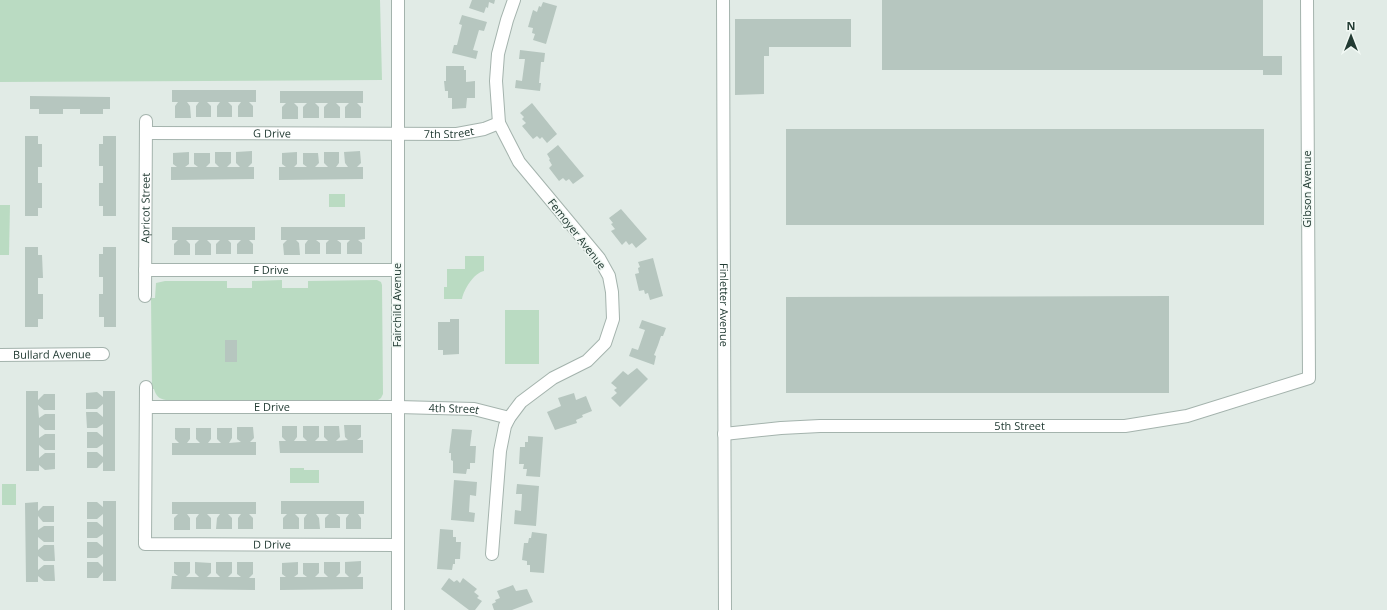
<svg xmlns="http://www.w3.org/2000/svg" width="1387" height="610" font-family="'Open Sans',sans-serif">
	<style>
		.green { fill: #badbc2 }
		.building { fill: #b6c6bf }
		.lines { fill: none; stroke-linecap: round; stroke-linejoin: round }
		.minor-casing { stroke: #a4b3ad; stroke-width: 14 }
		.minor { stroke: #fff; stroke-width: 12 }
		.labels { text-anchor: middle; stroke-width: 3; stroke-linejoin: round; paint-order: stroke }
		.street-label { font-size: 11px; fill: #223b33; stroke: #f1f8f4 }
	</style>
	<rect width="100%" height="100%" fill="#e1ebe6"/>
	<!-- green -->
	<g class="green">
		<polygon points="0,0 380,0 382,80 0,82"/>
		<rect x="329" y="194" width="16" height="13"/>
		<polygon points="0,205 10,205 9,255 0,255"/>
		<path d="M465,256H484V271C474,273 464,289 462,299H444V287H447V269H465Z"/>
		<path d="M282,280V288H308V281L377,280L381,282L382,285L383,394L381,398L378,400H166C159,399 156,396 154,389H152L151,298H155L156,283L165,281H227V288H252V281Z"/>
		<rect x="505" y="310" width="34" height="54"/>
		<polygon points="290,468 304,468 304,470 319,470 319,483 290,483"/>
		<rect x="2" y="484" width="14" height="21"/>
	</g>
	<!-- building -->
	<g class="building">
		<polygon points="472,0 495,0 494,4 489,2 488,8 486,7 484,13 469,8"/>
		<polygon points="882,0 1263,0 1263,56 1282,56 1282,75 1263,75 1263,70 882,70"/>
		<polygon points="543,2 557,6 546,44 533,40 535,34 532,33 533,28 528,27 533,10 537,12 539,6 541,7"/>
		<polygon points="462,15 487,22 484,31 479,30 473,50 478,51 476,59 452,53 454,45 457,45 462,25 459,24"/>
		<polygon points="735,19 851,19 851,47 769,47 769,56 764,56 764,94 735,95"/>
		<polygon points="520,50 545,53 544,62 541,62 539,83 541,83 540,91 515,88 516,80 522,81 525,59 519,59"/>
		<polygon points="446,66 464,66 464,70 466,70 466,82 475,81 475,98 467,98 466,108 452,109 452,98 448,98 448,91 445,91 444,81 446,81"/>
		<polygon points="172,90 256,90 256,102 249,102 253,106 253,117 238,117 238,106 241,102 228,102 232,106 232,117 217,117 217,106 220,102 207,102 211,106 211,117 196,117 196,106 199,102 187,102 190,106 191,118 175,118 175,106 178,102 172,102"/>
		<polygon points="280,91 363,91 363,103 357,103 361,107 361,118 345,118 345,107 349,103 336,103 340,107 340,118 324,118 324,107 328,103 315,103 319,107 319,118 303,118 303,107 307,103 294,103 298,107 298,119 282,119 282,107 286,103 280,103"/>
		<polygon points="30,96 110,97 110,109 103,109 103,114 80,114 80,109 63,109 63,114 39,114 39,109 30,109"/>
		<polygon points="532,103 557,134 547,143 542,137 540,139 537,136 533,139 522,126 526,123 522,119 524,117 520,113"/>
		<rect x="786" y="129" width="478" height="96"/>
		<polygon points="25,136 38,136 38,144 42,144 42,167 38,167 38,183 42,183 42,208 38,208 38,216 25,216"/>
		<polygon points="103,136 116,136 116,216 103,216 103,206 99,206 99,183 103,183 103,166 99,166 99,144 103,144"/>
		<polygon points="558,145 584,176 573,184 569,179 566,181 563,178 559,181 549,168 552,165 549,160 550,159 547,154"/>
		<polygon points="252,151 252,163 248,167 254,167 254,179 171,180 171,167 177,167 173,164 173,153 189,152 189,164 185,167 198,167 194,164 194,153 210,153 210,163 206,167 219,167 215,163 215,152 231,152 231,163 227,167 240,167 236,163 236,152"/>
		<polygon points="360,151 361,163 357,167 363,167 363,179 279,180 279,167 286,167 282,164 282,153 297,152 297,164 294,167 307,167 303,164 303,153 318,153 319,163 315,167 328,167 324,163 324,152 339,152 339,163 336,167 348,167 345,163 344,152"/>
		<polygon points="621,209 647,239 636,248 632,243 629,245 626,241 622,245 611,231 615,229 611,224 613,223 609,218"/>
		<polygon points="172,227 255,227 255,240 249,240 253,244 253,254 237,254 237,244 241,240 228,240 231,243 231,254 216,254 216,244 220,240 207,240 211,244 211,255 195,255 195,244 199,240 186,240 190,244 190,255 174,255 174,244 178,240 172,240"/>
		<polygon points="281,227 365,227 365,239 358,240 362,243 362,254 347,254 347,243 350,240 337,240 341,243 341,254 326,254 326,243 329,240 316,240 320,243 320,254 305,254 305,244 308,240 296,240 299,243 300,255 284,255 283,244 287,240 281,240"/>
		<polygon points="25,247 38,247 38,255 42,255 43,278 38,278 38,294 43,294 43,319 38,319 38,327 25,327"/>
		<polygon points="103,247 116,247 116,327 104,327 104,317 99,317 99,294 103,294 103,277 99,277 99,254 103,254"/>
		<polygon points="653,258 663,296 650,300 648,293 645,294 644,290 639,291 635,274 639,273 638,268 640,267 638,262"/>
		<polygon points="1169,296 1169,393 786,393 786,297"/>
		<polygon points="450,319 459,319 459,354 443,355 443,350 438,350 438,322 450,322"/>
		<polygon points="642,320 666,328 663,336 661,336 658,345 654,355 656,356 654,365 629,356 632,348 638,350 645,330 639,328"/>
		<rect x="225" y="340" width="12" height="22"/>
		<polygon points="637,368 648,379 620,407 611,398 617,393 614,390 617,388 611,383 623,371 628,375"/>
		<polygon points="26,391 38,391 38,400 44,394 55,394 55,410 44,410 38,405 39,418 45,414 55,414 55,430 45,430 39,425 39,438 45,434 55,434 55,450 45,450 39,445 39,458 45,453 55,453 55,469 45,470 39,465 39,471 26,471"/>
		<polygon points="103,391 115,391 115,471 103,471 103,462 97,468 87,468 87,452 97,452 103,457 103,444 97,448 87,448 87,432 97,432 103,437 103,424 97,428 87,428 86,412 97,412 103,417 103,404 97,409 86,409 86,393 97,392 103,397"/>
		<polygon points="574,393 576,400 586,396 592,411 582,415 583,417 576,420 577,423 555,430 547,412 561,406 558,398"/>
		<polygon points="344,425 361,425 361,437 357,440 363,440 363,453 280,453 279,441 286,441 282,437 282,426 297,426 297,437 294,441 307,441 303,437 303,426 319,426 319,437 315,441 328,441 324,437 324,426 339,426 340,437 336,441 348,440 345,437"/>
		<polygon points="237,427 253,427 254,438 250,442 256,442 256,455 172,455 172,443 179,443 175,439 175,428 190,428 190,439 187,443 200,443 196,439 196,428 211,428 211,439 208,443 221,443 217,439 217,428 232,428 232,438 229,443 241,442 237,439"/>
		<polygon points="452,429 472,430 470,446 476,446 475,463 470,463 470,469 467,469 466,474 453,473 453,461 451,460 451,453 449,453"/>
		<polygon points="528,436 543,437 540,477 526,476 527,469 523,469 524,464 519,464 520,447 525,447 525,442 528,442"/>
		<polygon points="454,480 477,482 476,496 470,495 469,512 475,513 474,522 451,520"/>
		<polygon points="517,484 539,486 536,526 514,524 515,510 521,511 522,494 516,494"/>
		<polygon points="103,501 116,501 116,581 103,581 103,572 98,578 87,578 87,562 98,562 103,567 103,554 97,558 87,558 87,542 97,542 103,547 103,534 97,538 87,538 87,522 97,522 103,527 103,514 97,519 87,519 87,502 97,502 103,507"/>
		<polygon points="281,501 364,501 364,514 358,514 361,518 361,529 346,529 346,518 349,514 336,514 340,517 340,528 325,528 325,518 329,514 316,514 319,518 320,529 304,529 304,518 307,514 295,514 299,518 299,529 283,529 283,518 287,514 281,514"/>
		<polygon points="38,502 38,511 43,506 54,506 54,522 43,522 38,516 38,530 44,526 54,526 54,542 44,542 38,537 38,550 44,545 54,545 55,561 44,561 38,556 38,570 44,565 54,565 55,581 44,581 38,576 38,582 26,582 25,503"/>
		<polygon points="172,502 256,502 256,514 249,514 253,518 253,529 238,529 238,518 241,514 228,514 232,518 232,529 216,529 217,518 220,514 207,514 211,518 211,529 196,529 196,518 199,514 187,514 190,518 190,530 174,530 174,518 178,514 172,514"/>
		<polygon points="440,529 453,530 453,537 456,537 456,542 461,542 460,559 455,559 455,564 453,564 452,570 437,569"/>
		<polygon points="532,532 547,534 544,573 530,572 530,565 527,565 527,561 522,560 524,543 528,543 529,538 531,538"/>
		<polygon points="361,561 361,573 357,577 363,577 363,589 280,590 280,577 286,577 282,574 282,563 298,562 298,574 294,577 307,577 303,574 303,563 319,563 319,573 315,577 328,577 324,573 324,562 340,562 340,573 336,577 349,577 345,573 345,562"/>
		<polygon points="174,562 190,562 190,573 186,577 199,577 195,573 195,562 211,563 211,573 207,577 220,577 216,573 216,562 232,562 232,573 228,577 241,577 237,574 237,562 253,562 253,574 249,578 255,578 255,590 171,589 172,576 178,576 174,573"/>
		<polygon points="449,578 454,582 457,580 460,583 463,578 477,589 474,592 479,596 477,598 482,601 475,610 469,610 441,589"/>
		<polygon points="513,585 516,591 527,589 533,602 512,610 494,610 492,604 496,602 495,600 500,598 497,591"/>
	</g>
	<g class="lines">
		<defs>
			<g id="minor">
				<polyline points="398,0 398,610"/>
				<path id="s1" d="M723,0L725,610"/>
				<path id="s2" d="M146,133L457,134L484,129L499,123"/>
				<path id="s3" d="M145,270H397"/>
				<path id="s4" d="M145,296L146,121"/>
				<path id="s5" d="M0,355L103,354"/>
				<path id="s6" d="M146,387L145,544L398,545"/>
				<path id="s7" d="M146,407H398L474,409L509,418"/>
				<path id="s8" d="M724,434L781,428L820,426H1125L1187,416L1309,378L1307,0"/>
				<polyline points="492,554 500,451 505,426 509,418 521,402 553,378 587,361 605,343 613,319 612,292 609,276 599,258 519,162 499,123 496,81 498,54 507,20 514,0"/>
			</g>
		</defs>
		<!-- minor casing -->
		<use href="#minor" class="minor-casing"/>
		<!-- minor -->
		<use href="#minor" class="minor"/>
	</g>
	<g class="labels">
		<!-- street labels -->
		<g class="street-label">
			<text dy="4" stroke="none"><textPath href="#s2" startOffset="303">7th Street</textPath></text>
			<text dy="4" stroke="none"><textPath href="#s2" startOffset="126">G Drive</textPath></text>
			<text transform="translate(1307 189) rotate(-90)" y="4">Gibson Avenue</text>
			<text dy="4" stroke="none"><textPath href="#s4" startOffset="88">Apricot Street</textPath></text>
			<text transform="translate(577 234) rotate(52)" y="4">Femoyer Avenue</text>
			<text dy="4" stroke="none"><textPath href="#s3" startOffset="126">F Drive</textPath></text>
			<text transform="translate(397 305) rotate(-90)" y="4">Fairchild Avenue</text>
			<text dy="4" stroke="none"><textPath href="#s1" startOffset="305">Finletter Avenue</textPath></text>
			<text dy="4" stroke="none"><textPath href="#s5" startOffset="52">Bullard Avenue</textPath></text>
			<text dy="4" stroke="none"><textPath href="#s7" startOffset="126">E Drive</textPath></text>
			<text dy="4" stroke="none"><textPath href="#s7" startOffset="308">4th Street</textPath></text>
			<text dy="4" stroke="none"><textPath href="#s8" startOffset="296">5th Street</textPath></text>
			<text dy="4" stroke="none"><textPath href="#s6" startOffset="284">D Drive</textPath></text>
		</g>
	</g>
	<!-- north arrow -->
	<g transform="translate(1351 36)" stroke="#f1f8f4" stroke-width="3" paint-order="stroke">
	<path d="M0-3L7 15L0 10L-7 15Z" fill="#223b33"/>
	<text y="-6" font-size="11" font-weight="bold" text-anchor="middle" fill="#223b33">N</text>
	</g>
</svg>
